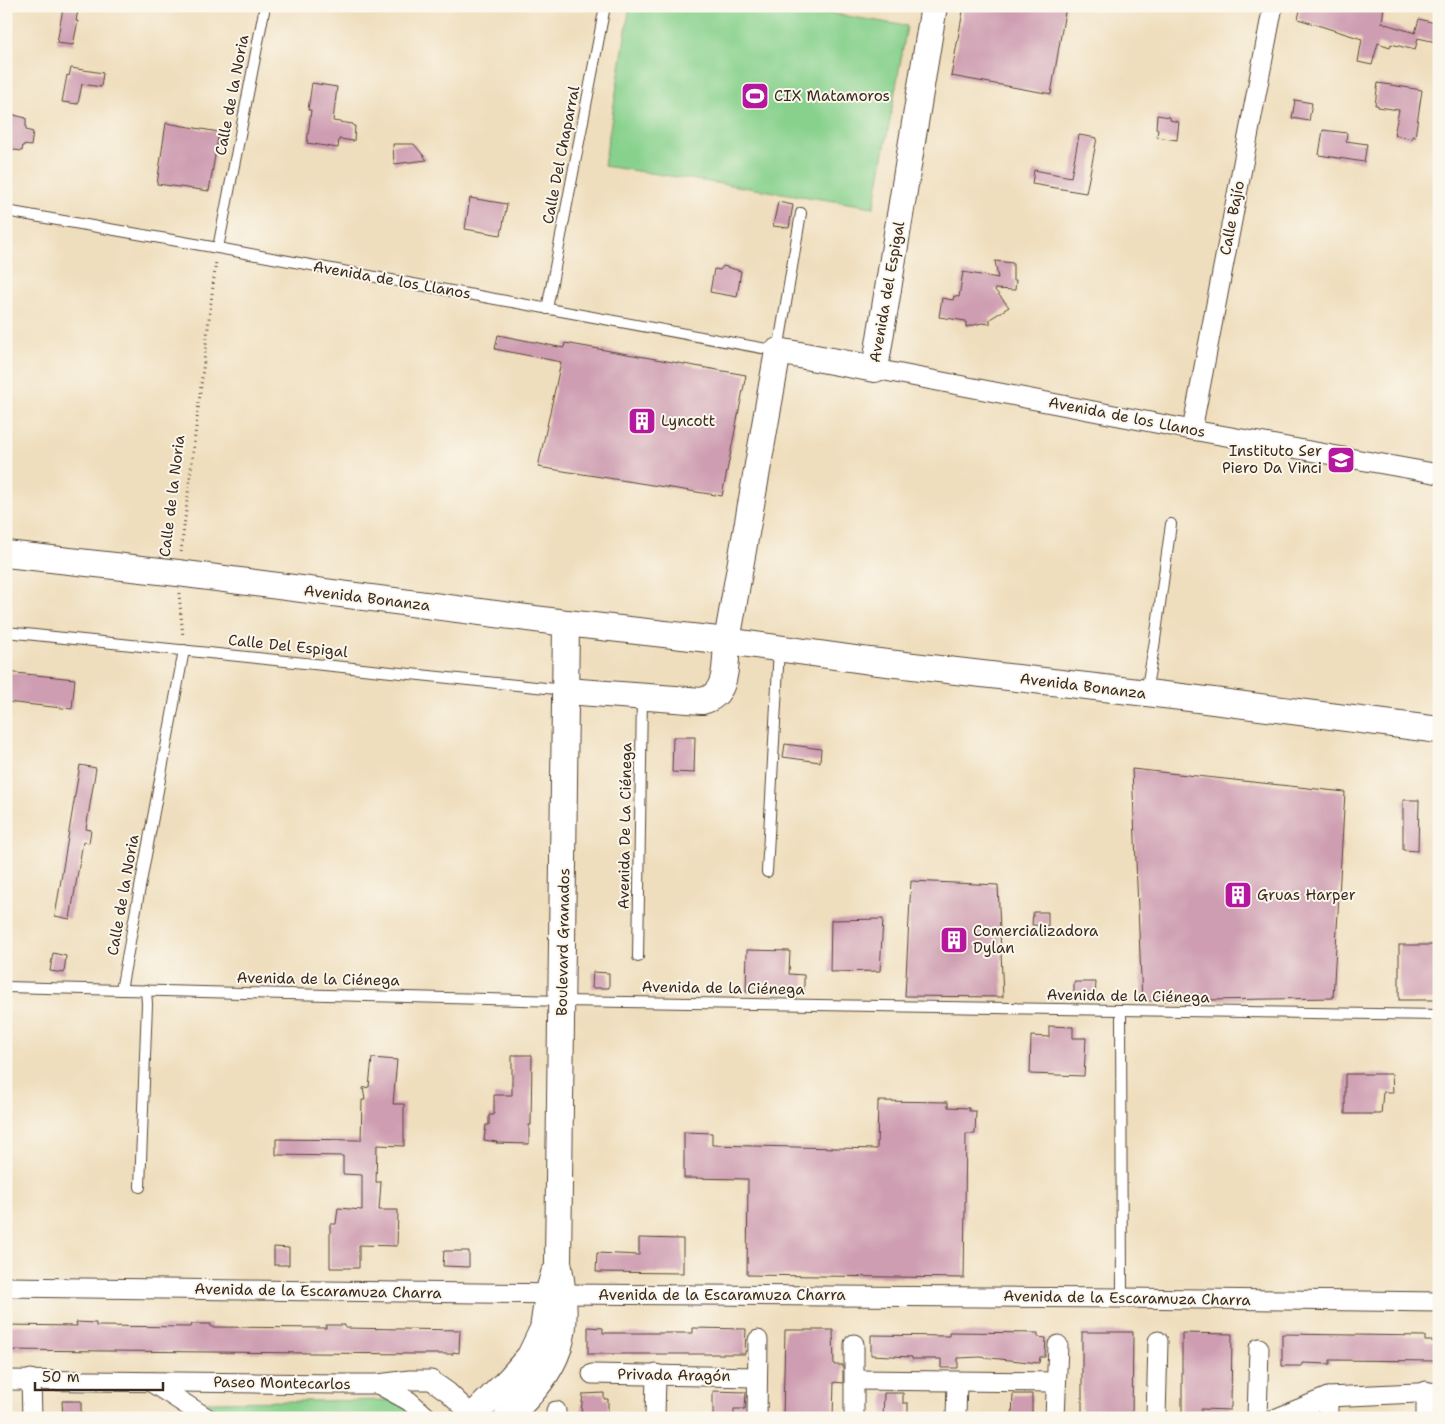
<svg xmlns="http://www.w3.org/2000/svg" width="1445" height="1424" font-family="'Shantell Sans',sans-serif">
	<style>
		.green { fill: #88d18d; stroke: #627e56 }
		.building { fill: #ce9db1 }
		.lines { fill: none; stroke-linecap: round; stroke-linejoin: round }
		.lane-casing { stroke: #564536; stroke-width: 12 }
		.street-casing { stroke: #564536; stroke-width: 21 }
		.secondary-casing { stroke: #564536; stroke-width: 28 }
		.path { stroke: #564536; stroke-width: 3; stroke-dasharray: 1 4; stroke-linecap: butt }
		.lane { stroke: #fff; stroke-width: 10 }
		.street { stroke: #fff; stroke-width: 19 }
		.secondary { stroke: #fff; stroke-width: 26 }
		.labels { text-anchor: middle; stroke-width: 4; stroke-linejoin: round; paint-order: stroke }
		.street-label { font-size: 15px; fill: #3b2a1e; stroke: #fbf7ec }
		.poi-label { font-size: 15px; fill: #3b2a1e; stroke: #fbf7ec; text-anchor: start }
	</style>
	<rect width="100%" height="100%" fill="#fbf7ec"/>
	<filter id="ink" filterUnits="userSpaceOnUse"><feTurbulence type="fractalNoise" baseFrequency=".02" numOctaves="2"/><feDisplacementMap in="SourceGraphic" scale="10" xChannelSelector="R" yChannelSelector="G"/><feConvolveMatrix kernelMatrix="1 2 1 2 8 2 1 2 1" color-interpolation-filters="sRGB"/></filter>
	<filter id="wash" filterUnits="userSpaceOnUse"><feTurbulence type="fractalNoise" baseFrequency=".0096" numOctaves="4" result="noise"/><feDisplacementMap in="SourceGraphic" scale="20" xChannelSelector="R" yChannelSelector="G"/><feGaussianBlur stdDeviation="1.12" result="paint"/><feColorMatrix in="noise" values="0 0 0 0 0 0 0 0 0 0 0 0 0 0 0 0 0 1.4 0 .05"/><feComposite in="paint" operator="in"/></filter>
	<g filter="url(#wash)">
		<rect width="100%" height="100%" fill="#efdebd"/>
		<!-- green -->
		<g class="green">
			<polygon points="630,6 786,6 907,26 874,207 604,166"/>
			<polygon points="405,1400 424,1418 236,1418 201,1402"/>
		</g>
		<g id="blocks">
			<!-- building -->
			<g class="building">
				<polygon points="964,6 1066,6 1051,94 951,76"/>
				<polygon points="1301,6 1331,10 1332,6 1384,6 1382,23 1415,33 1419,19 1439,24 1439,32 1436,42 1418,38 1415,50 1391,44 1390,47 1378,43 1372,65 1358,62 1362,39 1298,19"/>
				<polygon points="63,8 78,10 76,21 78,21 73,45 57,43"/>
				<polygon points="71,68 103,73 101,87 82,84 78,104 62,102 67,75 69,76"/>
				<polygon points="312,83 337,87 333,121 353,124 353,126 355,126 354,141 339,139 338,148 307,143 311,110 308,110"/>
				<polygon points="1378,83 1422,90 1415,137 1412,136 1412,139 1394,135 1399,110 1378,107 1378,105 1375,105"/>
				<polygon points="1295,100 1312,103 1309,121 1292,118"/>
				<polygon points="6,113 26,118 26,130 33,132 31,146 23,145 22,151 6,149"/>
				<polygon points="1157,115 1170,117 1170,120 1179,122 1177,140 1157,137 1158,129 1156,128"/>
				<polygon points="166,123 219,132 209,191 157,184"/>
				<polygon points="1323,130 1347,133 1346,141 1367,144 1364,162 1319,155"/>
				<polygon points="1079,135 1097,138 1086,193 1032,184 1034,170 1071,177"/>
				<polygon points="393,144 414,144 427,160 394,164"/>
				<polygon points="470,198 507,204 501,235 465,229"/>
				<polygon points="778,202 793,205 789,228 773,226"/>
				<polygon points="995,261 1013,263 1013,280 1016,280 1015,290 994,289 1009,307 990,319 990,324 982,323 966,327 966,321 939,317 942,298 953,300 954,296 959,297 963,272 998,278"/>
				<polygon points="723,266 741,271 737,297 710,292 714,269 720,270"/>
				<polygon points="498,335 564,348 565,343 746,375 722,496 538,467 561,362 495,349"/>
				<polygon points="6,672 75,679 72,709 6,702"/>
				<polygon points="673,737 695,737 694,773 672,772"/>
				<polygon points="785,744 821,749 820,762 783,757"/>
				<polygon points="80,765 96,768 86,829 91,830 89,843 83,842 70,919 55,916"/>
				<polygon points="1132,769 1345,792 1333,998 1142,1001"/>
				<polygon points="1403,800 1419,800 1418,851 1403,850"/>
				<polygon points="911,881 998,885 1003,997 905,996"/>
				<polygon points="1033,912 1048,912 1048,926 1032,925"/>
				<polygon points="883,919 880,971 830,972 831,920"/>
				<rect x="1399" y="945" width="40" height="55"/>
				<polygon points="747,950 790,951 789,974 804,975 804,994 746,992"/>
				<polygon points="53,953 66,956 64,973 50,971"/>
				<polygon points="593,972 609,973 609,988 592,988"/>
				<polygon points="1074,982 1096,982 1095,996 1074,996"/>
				<polygon points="1049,1026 1073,1027 1073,1038 1086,1038 1084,1076 1030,1074 1031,1036 1049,1037"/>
				<polygon points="512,1055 532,1055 531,1125 529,1125 529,1144 496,1143 497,1142 484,1140 486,1125 489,1125 489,1115 494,1115 494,1095 512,1095"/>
				<polygon points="372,1058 397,1060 393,1104 404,1104 404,1146 377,1145 376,1182 381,1182 379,1210 398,1210 397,1246 359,1245 359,1268 330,1268 330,1224 336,1224 338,1208 362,1210 362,1175 343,1174 343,1156 276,1155 276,1139 361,1140 362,1100 365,1100 363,1088 369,1087"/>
				<polygon points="1345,1074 1392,1074 1393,1092 1383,1092 1381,1114 1345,1114"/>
				<polygon points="878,1101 948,1102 948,1107 969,1108 969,1111 976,1111 975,1134 966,1134 964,1278 747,1275 748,1179 684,1178 684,1132 712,1133 712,1145 877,1149"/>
				<polygon points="639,1238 683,1239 683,1273 596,1272 597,1253 639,1255"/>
				<polygon points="274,1247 289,1248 289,1265 274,1265"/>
				<polygon points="444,1251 469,1251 469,1267 443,1266"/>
				<polygon points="76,1322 96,1323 96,1326 191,1327 192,1324 211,1324 211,1327 326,1328 326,1325 345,1325 345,1328 460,1330 459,1353 453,1352 453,1354 415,1354 6,1350 6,1325 77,1326"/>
				<polygon points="588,1327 603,1328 603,1333 693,1333 693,1328 746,1329 745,1354 588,1354"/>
				<polygon points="785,1330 833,1330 834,1365 843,1365 843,1383 834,1382 833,1417 783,1417"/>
				<polygon points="949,1332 1038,1333 1038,1337 1046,1338 1045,1357 1040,1357 1039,1363 980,1357 958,1358 958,1368 941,1368 941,1359 912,1359 912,1357 871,1355 871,1335 949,1336"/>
				<polygon points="1082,1332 1133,1332 1132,1418 1083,1417 1083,1415 1082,1415"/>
				<polygon points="1182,1333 1232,1334 1231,1407 1230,1407 1230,1410 1201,1409 1201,1418 1182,1418"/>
				<polygon points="1282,1334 1425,1336 1425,1341 1439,1341 1439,1359 1437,1359 1437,1361 1330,1360 1330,1364 1302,1363 1302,1366 1282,1366"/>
				<polygon points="713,1391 746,1392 745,1409 734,1409 734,1418 713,1418"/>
				<polygon points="604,1393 604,1399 608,1399 608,1418 583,1418 583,1411 581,1411 583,1394"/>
				<polygon points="884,1393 903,1393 903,1403 908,1403 908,1418 883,1418"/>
				<polygon points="1013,1394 1032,1394 1032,1418 1012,1418"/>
				<polygon points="62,1401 81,1401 81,1416 63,1416"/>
			</g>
		</g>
	</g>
	<g filter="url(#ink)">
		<use href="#blocks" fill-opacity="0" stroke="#564536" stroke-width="1"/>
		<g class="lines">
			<defs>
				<g id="lane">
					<polyline points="6,211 218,248 778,351 801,213"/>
					<polyline points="218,248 265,6"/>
					<polyline points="547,309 605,6"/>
					<polyline points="6,632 565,690"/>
					<polyline points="1146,692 1154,647 1171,524"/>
					<polyline points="767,872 779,648"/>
					<polyline points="638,957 642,697"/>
					<polyline points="6,987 562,1001 1439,1015"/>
					<polyline points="121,990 184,650"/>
					<polyline points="1121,1011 1122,1298"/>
					<polyline points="140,1187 147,1004 146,990"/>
				</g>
				<g id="street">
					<polyline points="875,369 1192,430 1439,474"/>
					<polyline points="1192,430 1273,6"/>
					<polyline points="6,1287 564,1294 1122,1298 1439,1302"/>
					<polyline points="592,1374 757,1377"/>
					<polyline points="31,1379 32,1418"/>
					<polyline points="6,1380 339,1384 378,1384 410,1380 431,1380 448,1392 475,1418"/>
					<polyline points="855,1380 1056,1382"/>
					<polyline points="151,1382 207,1418"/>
					<polyline points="378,1384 409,1401 428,1418"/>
					<polyline points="1426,1391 1426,1418"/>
					<polyline points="1328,1397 1328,1418"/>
					<polyline points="556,1411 556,1418"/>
					<polyline points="655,1418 656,1374"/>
					<polyline points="757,1418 758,1340"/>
					<polyline points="854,1418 854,1344"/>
					<polyline points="956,1418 957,1382"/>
					<polyline points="1055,1418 1058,1345"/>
					<polyline points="1156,1418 1158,1341"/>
					<polyline points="1257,1418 1259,1348"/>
					<polyline points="1277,1418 1328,1397 1439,1392"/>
				</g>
				<g id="secondary">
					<polyline points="6,554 178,573 566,623 727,641 870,661 1190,698 1439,730"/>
					<path d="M566,691L702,701C729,695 725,663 727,641L778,351L875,369L934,6"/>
					<polyline points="471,1418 510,1379 530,1356 543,1329 548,1294 554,1274"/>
					<path d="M507,1418C562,1365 572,1337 558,1262L566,623"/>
				</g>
			</defs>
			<!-- lane casing -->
			<use href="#lane" class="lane-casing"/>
			<!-- street casing -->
			<use href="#street" class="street-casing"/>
			<!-- secondary casing -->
			<use href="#secondary" class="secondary-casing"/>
			<!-- path -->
			<g class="path">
				<polyline points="181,552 216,261"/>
				<polyline points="179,593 183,637"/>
			</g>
			<!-- lane -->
			<use href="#lane" class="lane"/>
			<!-- street -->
			<use href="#street" class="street"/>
			<!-- secondary -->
			<use href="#secondary" class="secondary"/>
		</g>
	</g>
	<!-- icons -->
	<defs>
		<symbol id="stadium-square" viewBox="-11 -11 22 22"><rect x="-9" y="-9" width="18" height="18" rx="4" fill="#b5179e" stroke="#fbf7ec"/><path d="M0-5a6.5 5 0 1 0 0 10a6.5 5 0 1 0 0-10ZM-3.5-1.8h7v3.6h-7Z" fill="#fff"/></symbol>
		<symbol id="building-square" viewBox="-11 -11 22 22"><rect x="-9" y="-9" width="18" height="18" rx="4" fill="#b5179e" stroke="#fbf7ec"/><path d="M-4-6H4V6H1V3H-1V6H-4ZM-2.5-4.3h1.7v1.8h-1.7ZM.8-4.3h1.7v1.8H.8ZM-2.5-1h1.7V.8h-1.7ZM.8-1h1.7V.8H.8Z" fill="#fff"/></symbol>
		<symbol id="school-square" viewBox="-11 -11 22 22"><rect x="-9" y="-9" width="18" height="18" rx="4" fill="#b5179e" stroke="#fbf7ec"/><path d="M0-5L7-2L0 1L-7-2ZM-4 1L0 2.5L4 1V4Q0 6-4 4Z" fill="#fff"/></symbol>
	</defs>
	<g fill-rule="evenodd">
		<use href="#stadium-square" x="739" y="80" width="32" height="32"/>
		<use href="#building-square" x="626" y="405" width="32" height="32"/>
		<use href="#school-square" x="1325" y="444" width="32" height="32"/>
		<use href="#building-square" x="1222" y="879" width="32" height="32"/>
		<use href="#building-square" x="938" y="924" width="32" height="32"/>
	</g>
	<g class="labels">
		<!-- street labels -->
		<g class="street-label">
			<text transform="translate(232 95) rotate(-79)" y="5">Calle de la Noria</text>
			<text transform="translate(561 155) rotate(-79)" y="5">Calle Del Chaparral</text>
			<text transform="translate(1232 218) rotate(-79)" y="5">Calle Bajío</text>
			<text transform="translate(392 280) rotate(10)" y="5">Avenida de los Llanos</text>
			<text transform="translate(887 292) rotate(-80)" y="5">Avenida del Espigal</text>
			<text transform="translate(1127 417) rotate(11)" y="5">Avenida de los Llanos</text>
			<text transform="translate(172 496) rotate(-83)" y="5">Calle de la Noria</text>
			<text transform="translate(367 598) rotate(7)" y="5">Avenida Bonanza</text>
			<text transform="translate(288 646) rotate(6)" y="5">Calle Del Espigal</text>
			<text transform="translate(1083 686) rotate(7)" y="5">Avenida Bonanza</text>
			<text transform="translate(625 826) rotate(-89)" y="5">Avenida De La Ciénega</text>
			<text transform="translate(123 895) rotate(-80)" y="5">Calle de la Noria</text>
			<text transform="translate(563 942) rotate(-89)" y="5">Boulevard Granados</text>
			<text transform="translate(318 979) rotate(1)" y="5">Avenida de la Ciénega</text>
			<text transform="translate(723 988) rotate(1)" y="5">Avenida de la Ciénega</text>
			<text transform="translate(1128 996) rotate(1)" y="5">Avenida de la Ciénega</text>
			<text transform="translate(318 1291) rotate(1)" y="5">Avenida de la Escaramuza Charra</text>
			<text x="722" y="1300">Avenida de la Escaramuza Charra</text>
			<text transform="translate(1127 1298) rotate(1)" y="5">Avenida de la Escaramuza Charra</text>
			<text transform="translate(674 1375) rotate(1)" y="5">Privada Aragón</text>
			<text transform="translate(282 1383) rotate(1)" y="5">Paseo Montecarlos</text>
		</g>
		<!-- poi labels -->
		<g class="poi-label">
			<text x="774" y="101">CIX Matamoros</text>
			<text x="661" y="426">Lyncott</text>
			<text x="1322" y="456" text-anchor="end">Instituto Ser<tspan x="1322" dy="17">Piero Da Vinci</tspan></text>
			<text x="1257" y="900">Gruas Harper</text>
			<text x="973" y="936">Comercializadora<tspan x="973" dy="17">Dylan</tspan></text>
		</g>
	</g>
	<!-- margin -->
	<rect width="1445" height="1424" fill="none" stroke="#fbf7ec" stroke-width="25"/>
	<!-- scale -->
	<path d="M35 1382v8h128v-8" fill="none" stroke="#3b2a1e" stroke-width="2.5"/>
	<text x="42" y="1382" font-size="15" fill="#3b2a1e" stroke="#fbf7ec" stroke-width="4" paint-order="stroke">50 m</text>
</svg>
